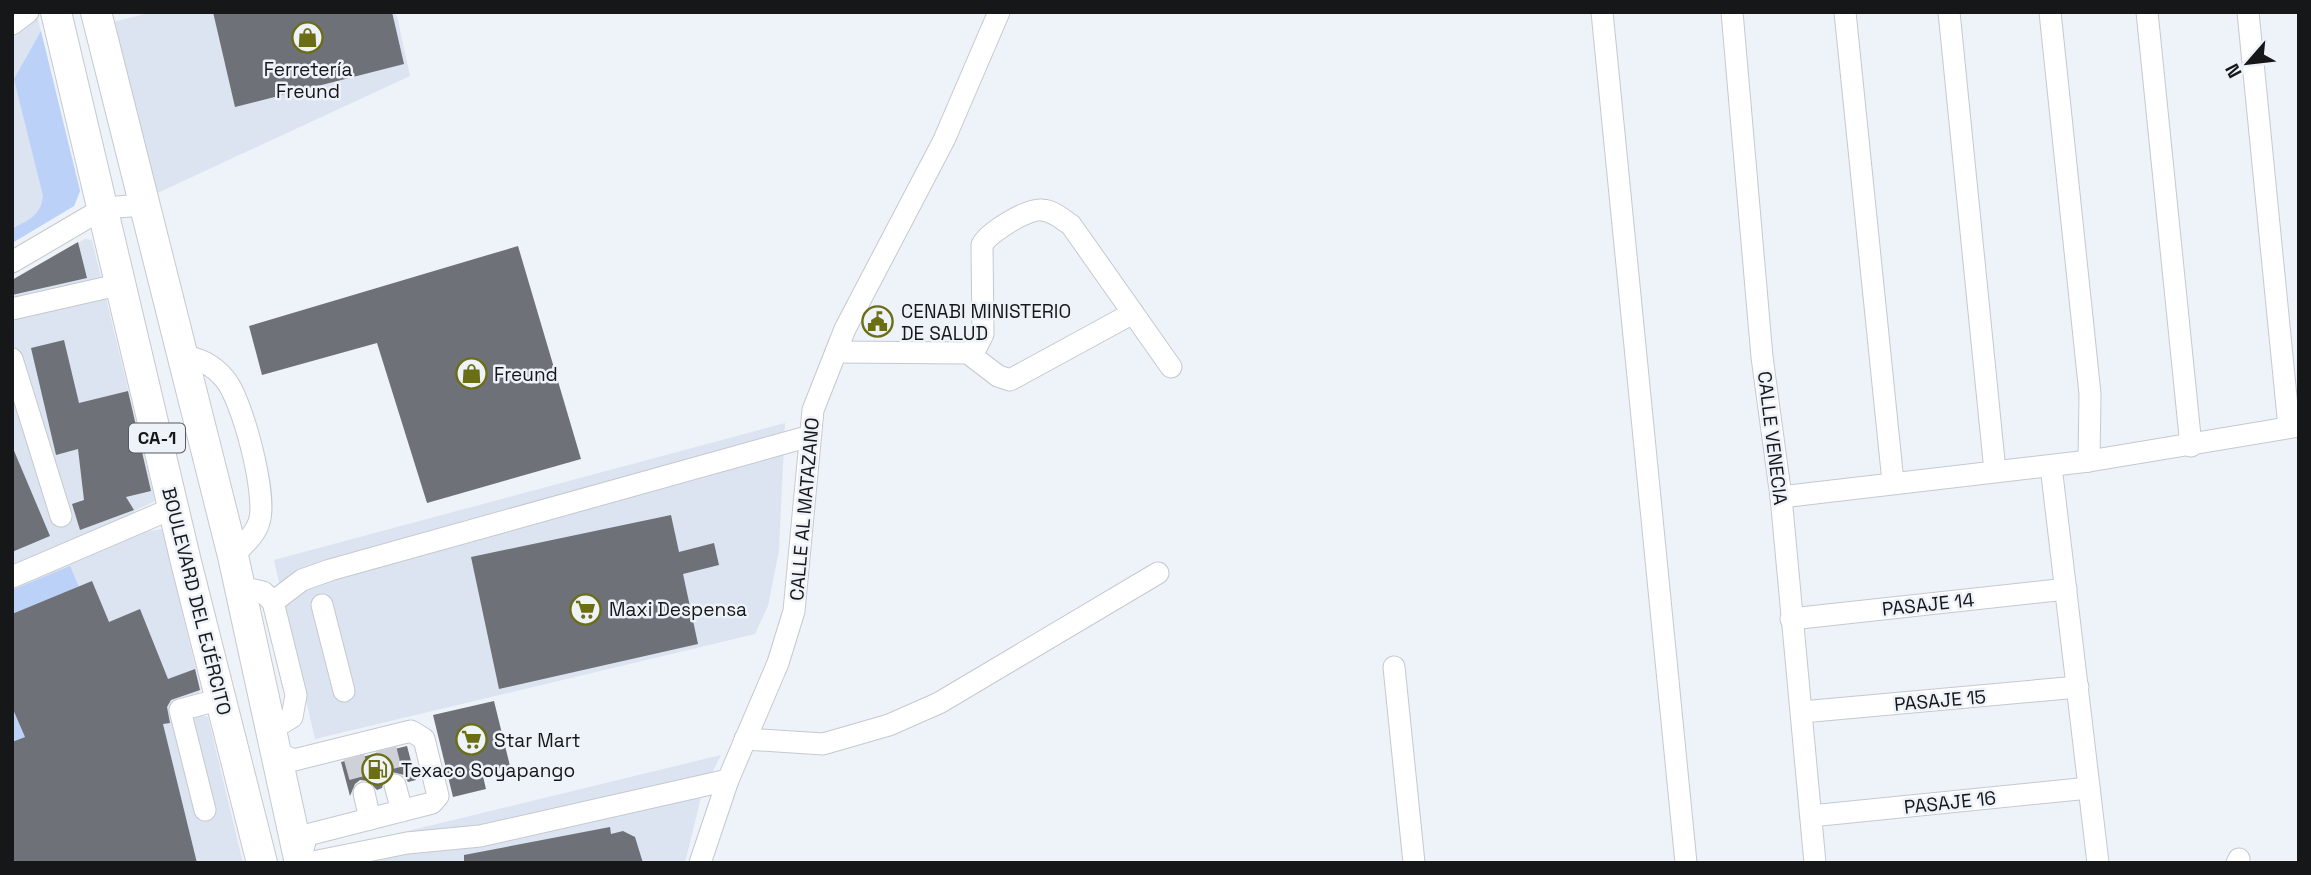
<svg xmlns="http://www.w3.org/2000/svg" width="2311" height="875" font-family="'Space Grotesk',sans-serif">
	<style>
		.built { fill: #dce4f1 }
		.green { fill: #bbd1f8 }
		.building { fill: #6e7177 }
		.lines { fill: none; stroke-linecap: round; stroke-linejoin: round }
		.minor-tunnel { stroke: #ced1d7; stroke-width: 21; stroke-dasharray: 21 10; stroke-linecap: butt }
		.minor-casing { stroke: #c5c9cf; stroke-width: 23 }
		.highway-casing { stroke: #c5c9cf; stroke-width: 32 }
		.minor { stroke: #fff; stroke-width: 21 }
		.highway { stroke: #fff; stroke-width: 30 }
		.labels { text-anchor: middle; stroke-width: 5; stroke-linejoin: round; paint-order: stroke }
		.shield { fill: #eef2f9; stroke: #57595c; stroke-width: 2 }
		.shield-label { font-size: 18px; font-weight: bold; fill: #161719 }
		.poi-label { font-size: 19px; fill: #161719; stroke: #eef2f9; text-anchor: start }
		.street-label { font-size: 19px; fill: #161719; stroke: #eef2f9 }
	</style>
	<rect width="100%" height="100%" fill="#eef2f9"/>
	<!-- built -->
	<g class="built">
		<polygon points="12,12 36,12 80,191 74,206 12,243"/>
		<polygon points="153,12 396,12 410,76 151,196 109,23"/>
		<polygon points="85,239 92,240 155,501 134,511 143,532 162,529 201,690 194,698 198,713 208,717 243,863 67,863 41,730 12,742 12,280"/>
		<polygon points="785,423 779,550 768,606 755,634 315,739 274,560"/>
		<polygon points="721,755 702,793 685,863 324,863 321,852"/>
	</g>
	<!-- green -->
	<g class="green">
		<path d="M41,31L80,191L74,206L12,243V229C28,220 41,216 43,196L14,79Z"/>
		<polygon points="70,566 79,587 12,614 12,590"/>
		<polygon points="12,707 25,737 12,742"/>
	</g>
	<!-- building -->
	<g class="building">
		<polygon points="213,12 392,12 404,64 235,107"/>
		<polygon points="78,242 87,278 12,295 12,280"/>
		<polygon points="518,246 581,459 427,503 377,343 262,375 249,326"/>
		<polygon points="64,340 79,403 128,391 151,491 126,497 134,510 80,530 72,504 84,500 78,449 56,455 31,348"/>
		<polygon points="12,446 50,536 12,552"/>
		<polygon points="671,515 679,552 714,543 719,565 683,574 698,644 499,689 471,557"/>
		<polygon points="92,581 109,622 140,609 168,679 195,669 200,690 171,700 167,707 170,723 163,724 197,863 12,863 12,742 25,737 12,707 12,614"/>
		<polygon points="494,701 510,766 482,772 486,789 453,797 433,715"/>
		<polygon points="407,746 416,780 408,782 404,775 392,772 385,776 382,788 377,790 368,781 360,780 355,784 350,796 341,762"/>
		<polygon points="610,827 611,834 623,831 635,837 643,863 464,863 464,855"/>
	</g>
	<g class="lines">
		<!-- minor-tunnel -->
		<g class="minor-tunnel">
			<polyline points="386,749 395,785"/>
			<polyline points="354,757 364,793"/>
		</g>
		<defs>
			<g id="minor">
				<polyline points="1602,12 1686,863"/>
				<polyline points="1732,12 1762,357 1781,497 1815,863"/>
				<polyline points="1845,12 1893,482"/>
				<polyline points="1949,12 1995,471"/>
				<polyline points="2050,12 2090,394 2089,461"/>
				<polyline points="2147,12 2191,446"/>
				<polyline points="2248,12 2289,427"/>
				<polyline points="12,24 28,12"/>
				<polyline points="12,262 104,208 143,205"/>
				<polyline points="12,309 122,284"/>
				<path d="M836,352L968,353L977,346L983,334L982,245C989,232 1028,208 1042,210C1054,211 1062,219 1071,225L1171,367"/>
				<polyline points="968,353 998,376 1010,380 1133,313"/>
				<path d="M182,356C199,358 213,365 224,378C242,397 268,497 259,522C255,536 242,546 233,556"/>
				<polyline points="12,359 61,516"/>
				<polyline points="2051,466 2098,863"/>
				<polyline points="1781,497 2089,461 2299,426"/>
				<polyline points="12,577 173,508"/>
				<polyline points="240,587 263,592 273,602 296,695 292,717 271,730"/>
				<polyline points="273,602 302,580 330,570 810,436"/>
				<polyline points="322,605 344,691"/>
				<polyline points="1791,619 2066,589"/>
				<polyline points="1394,667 1414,863"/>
				<polyline points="1802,712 2078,687"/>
				<polyline points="745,739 823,744 889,725 939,703 1158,573"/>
				<polyline points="275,752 294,760 411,731 424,739 438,796 432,803 307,835 300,859"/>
				<polyline points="395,785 402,811"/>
				<polyline points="364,793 370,819"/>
				<polyline points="205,810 180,710 221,699"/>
				<polyline points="1811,816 2089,788"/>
				<polyline points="308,863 407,843 480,836 728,780"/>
				<polyline points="700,863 728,780 778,663 794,611 813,410 845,329 944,140 999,12"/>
				<polyline points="2237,863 2239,859"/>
			</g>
			<g id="highway">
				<polyline points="56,12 186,562 262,863"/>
				<polyline points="96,12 233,556 300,863"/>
			</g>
		</defs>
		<!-- minor casing -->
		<use href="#minor" class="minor-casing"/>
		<!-- highway casing -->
		<use href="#highway" class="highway-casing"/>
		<!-- minor -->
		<use href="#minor" class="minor"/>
		<!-- highway -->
		<use href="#highway" class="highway"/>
	</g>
	<!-- icons -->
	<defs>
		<symbol id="shop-ring" viewBox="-11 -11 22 22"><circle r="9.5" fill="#eef2f9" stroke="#6b6e13" stroke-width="1.5"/><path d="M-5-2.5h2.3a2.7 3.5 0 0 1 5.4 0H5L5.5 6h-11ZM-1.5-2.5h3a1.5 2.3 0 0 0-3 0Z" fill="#6b6e13"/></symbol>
		<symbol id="civic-ring" viewBox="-11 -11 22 22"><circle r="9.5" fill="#eef2f9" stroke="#6b6e13" stroke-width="1.5"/><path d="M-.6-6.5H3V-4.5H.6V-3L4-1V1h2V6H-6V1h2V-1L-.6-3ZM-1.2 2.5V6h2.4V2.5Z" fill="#6b6e13"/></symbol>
		<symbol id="supermarket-ring" viewBox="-11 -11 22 22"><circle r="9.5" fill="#eef2f9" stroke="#6b6e13" stroke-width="1.5"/><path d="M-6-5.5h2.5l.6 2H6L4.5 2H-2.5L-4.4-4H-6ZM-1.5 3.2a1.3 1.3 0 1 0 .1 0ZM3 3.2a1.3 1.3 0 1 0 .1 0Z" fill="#6b6e13"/></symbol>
		<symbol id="fuel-ring" viewBox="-11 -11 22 22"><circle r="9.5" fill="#eef2f9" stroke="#6b6e13" stroke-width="1.5"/><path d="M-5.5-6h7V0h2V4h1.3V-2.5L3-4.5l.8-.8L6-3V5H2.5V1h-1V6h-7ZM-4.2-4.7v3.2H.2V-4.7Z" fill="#6b6e13"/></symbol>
	</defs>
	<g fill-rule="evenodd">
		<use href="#shop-ring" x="290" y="20" width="35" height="35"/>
		<use href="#civic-ring" x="860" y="304" width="35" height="35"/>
		<use href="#shop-ring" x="454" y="356" width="35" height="35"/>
		<use href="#supermarket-ring" x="568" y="592" width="35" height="35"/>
		<use href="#supermarket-ring" x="454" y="722" width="35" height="35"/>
		<use href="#fuel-ring" x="360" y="752" width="35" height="35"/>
	</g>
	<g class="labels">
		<!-- shield labels -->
		<rect class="shield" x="129" y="423.5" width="56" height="29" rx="5"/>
		<g class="shield-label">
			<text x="157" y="444">CA-1</text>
		</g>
		<!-- poi labels -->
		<g class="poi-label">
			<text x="308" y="76" text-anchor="middle">Ferretería<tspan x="308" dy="22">Freund</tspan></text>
			<text x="901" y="318">CENABI MINISTERIO<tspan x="901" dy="22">DE SALUD</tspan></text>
			<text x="494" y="381">Freund</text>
			<text x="609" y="616">Maxi Despensa</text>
			<text x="494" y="747">Star Mart</text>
			<text x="401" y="777">Texaco Soyapango</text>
		</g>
		<!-- street labels -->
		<g class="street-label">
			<text transform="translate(1773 438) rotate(83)" y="7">CALLE VENECIA</text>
			<text transform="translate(804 509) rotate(-85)" y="7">CALLE AL MATAZANO</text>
			<text transform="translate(197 601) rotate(76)" y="7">BOULEVARD DEL EJÉRCITO</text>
			<text transform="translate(1928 604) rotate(-6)" y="7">PASAJE 14</text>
			<text transform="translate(1940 700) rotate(-5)" y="7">PASAJE 15</text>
			<text transform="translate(1950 802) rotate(-6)" y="7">PASAJE 16</text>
		</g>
	</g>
	<!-- border -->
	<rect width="2311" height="875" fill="none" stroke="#161719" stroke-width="28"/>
	<!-- north arrow -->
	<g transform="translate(2248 63) rotate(242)" stroke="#eef2f9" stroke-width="5" paint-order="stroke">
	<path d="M0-5L12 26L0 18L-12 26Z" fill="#161719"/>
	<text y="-10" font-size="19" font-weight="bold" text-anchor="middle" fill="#161719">N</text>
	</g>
</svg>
